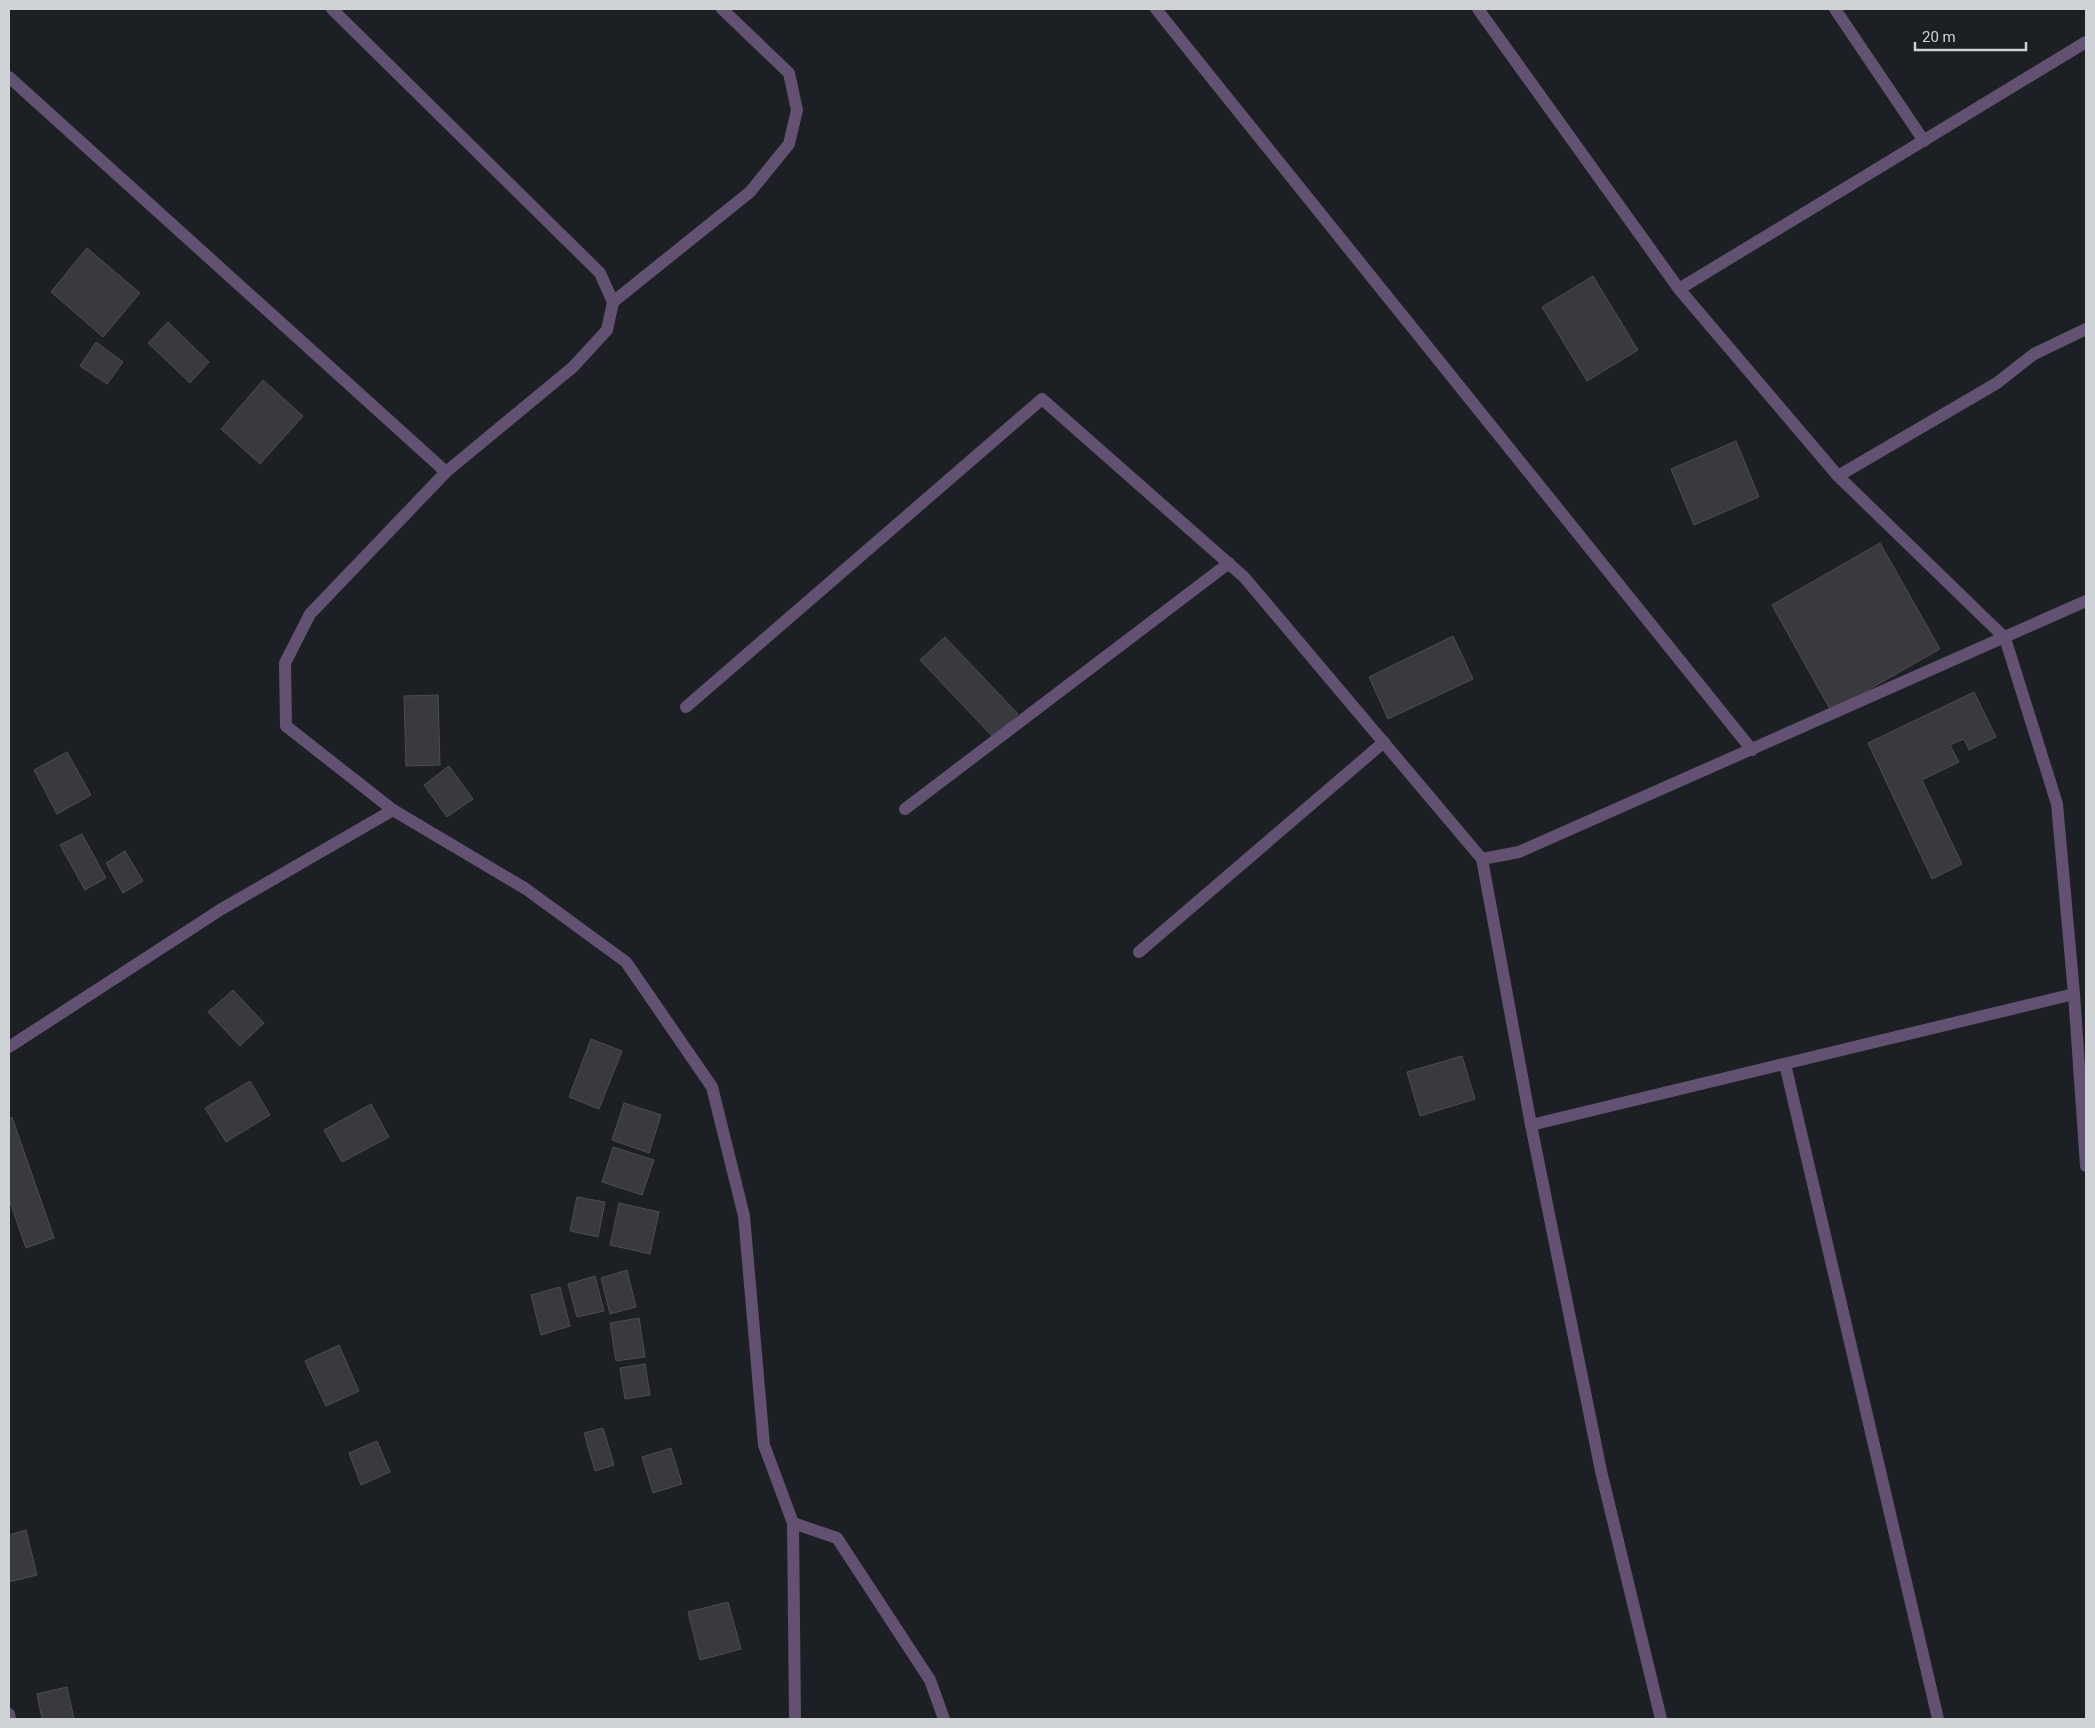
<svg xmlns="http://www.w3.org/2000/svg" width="2095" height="1728" font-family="Roboto,sans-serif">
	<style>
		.building { fill: #3a393f; stroke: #4e4c53 }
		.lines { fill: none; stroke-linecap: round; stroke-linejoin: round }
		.minor { stroke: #625170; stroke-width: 12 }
	</style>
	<rect width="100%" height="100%" fill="#1c1f24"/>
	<!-- building -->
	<g class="building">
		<polygon points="87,248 140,293 103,337 51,292"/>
		<polygon points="1593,276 1638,350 1587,381 1542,307"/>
		<polygon points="168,322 209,362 190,383 148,343"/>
		<polygon points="96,342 123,362 107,384 80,366"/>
		<polygon points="263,380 303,416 260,464 221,429"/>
		<polygon points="1736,441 1759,497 1694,525 1671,469"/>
		<polygon points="1880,543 1940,649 1831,711 1772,605"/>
		<polygon points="1453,636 1473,679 1388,719 1369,677"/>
		<polygon points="945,637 1018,714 993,737 920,660"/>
		<polygon points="1974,692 1996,737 1969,750 1964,739 1950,745 1959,762 1922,780 1962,864 1932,879 1868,743"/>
		<polygon points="438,695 440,765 406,766 404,696"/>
		<polygon points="67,752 91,795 57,814 34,770"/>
		<polygon points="449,766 473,799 447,817 424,785"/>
		<polygon points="82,834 106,878 85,890 60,845"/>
		<polygon points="125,851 143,881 123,893 106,863"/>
		<polygon points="233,990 264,1023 240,1046 208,1012"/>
		<polygon points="591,1039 622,1051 599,1109 569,1097"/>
		<polygon points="1462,1056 1475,1099 1420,1116 1407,1072"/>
		<polygon points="250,1081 270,1115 226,1142 205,1108"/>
		<polygon points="624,1103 661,1115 649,1153 612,1140"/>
		<polygon points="371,1104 389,1137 342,1162 324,1130"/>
		<polygon points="12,1117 54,1238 26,1248 9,1199 9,1119"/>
		<polygon points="613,1147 654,1160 642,1195 602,1182"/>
		<polygon points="577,1197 605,1202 598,1237 570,1231"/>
		<polygon points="619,1203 659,1212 650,1254 610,1245"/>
		<polygon points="627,1270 636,1307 610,1314 601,1278"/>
		<polygon points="595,1276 604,1311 577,1317 568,1284"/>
		<polygon points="560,1287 570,1326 541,1335 531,1295"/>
		<polygon points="639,1318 645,1357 616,1361 610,1323"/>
		<polygon points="339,1345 359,1391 326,1406 305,1361"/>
		<polygon points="645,1364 650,1395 625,1399 620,1368"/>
		<polygon points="603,1428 614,1465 595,1471 584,1433"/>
		<polygon points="377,1441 390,1472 361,1485 349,1453"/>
		<polygon points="671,1448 682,1484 653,1493 642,1457"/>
		<polygon points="26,1530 37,1575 9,1582 9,1535"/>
		<polygon points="728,1602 741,1649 700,1660 688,1612"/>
		<polygon points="67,1687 74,1719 42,1719 37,1694"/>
	</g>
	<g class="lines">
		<!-- minor -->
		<g class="minor">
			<polyline points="332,9 600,273 613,302 607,330 573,367 446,472 310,614 285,663 286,726 393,810 526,889 626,962 712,1087 744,1216 764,1445 793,1523 795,1719"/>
			<polyline points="1156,9 1752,750"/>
			<polyline points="1478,9 1679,289 1838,476 2005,638 2057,804 2074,994 2086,1166"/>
			<polyline points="1835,9 1924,141"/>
			<polyline points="9,77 446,472"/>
			<polyline points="1679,289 2086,42"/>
			<polyline points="613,302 750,192 789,144 797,110 789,73 722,9"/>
			<polyline points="1838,476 1997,383 2034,354 2086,329"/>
			<polyline points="686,707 1042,399 1244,577 1482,859 1531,1125 1601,1471 1661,1719"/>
			<polyline points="905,809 1229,563"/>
			<polyline points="1482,859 1519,852 2086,601"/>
			<polyline points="1139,952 1384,742"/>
			<polyline points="9,1047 220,910 393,810"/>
			<polyline points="1785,1064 1938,1719"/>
			<polyline points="1531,1125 2074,994"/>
			<polyline points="793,1523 837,1538 930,1680 944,1719"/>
			<polyline points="9,1714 10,1719"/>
		</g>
	</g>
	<!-- border -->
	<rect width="2095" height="1728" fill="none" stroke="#d0d3d6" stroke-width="20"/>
	<!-- scale -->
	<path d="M1915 42v8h111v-8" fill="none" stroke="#d0d3d6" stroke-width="2.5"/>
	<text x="1922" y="42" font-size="15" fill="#d0d3d6" stroke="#1c1f24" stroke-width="4" paint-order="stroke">20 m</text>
</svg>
